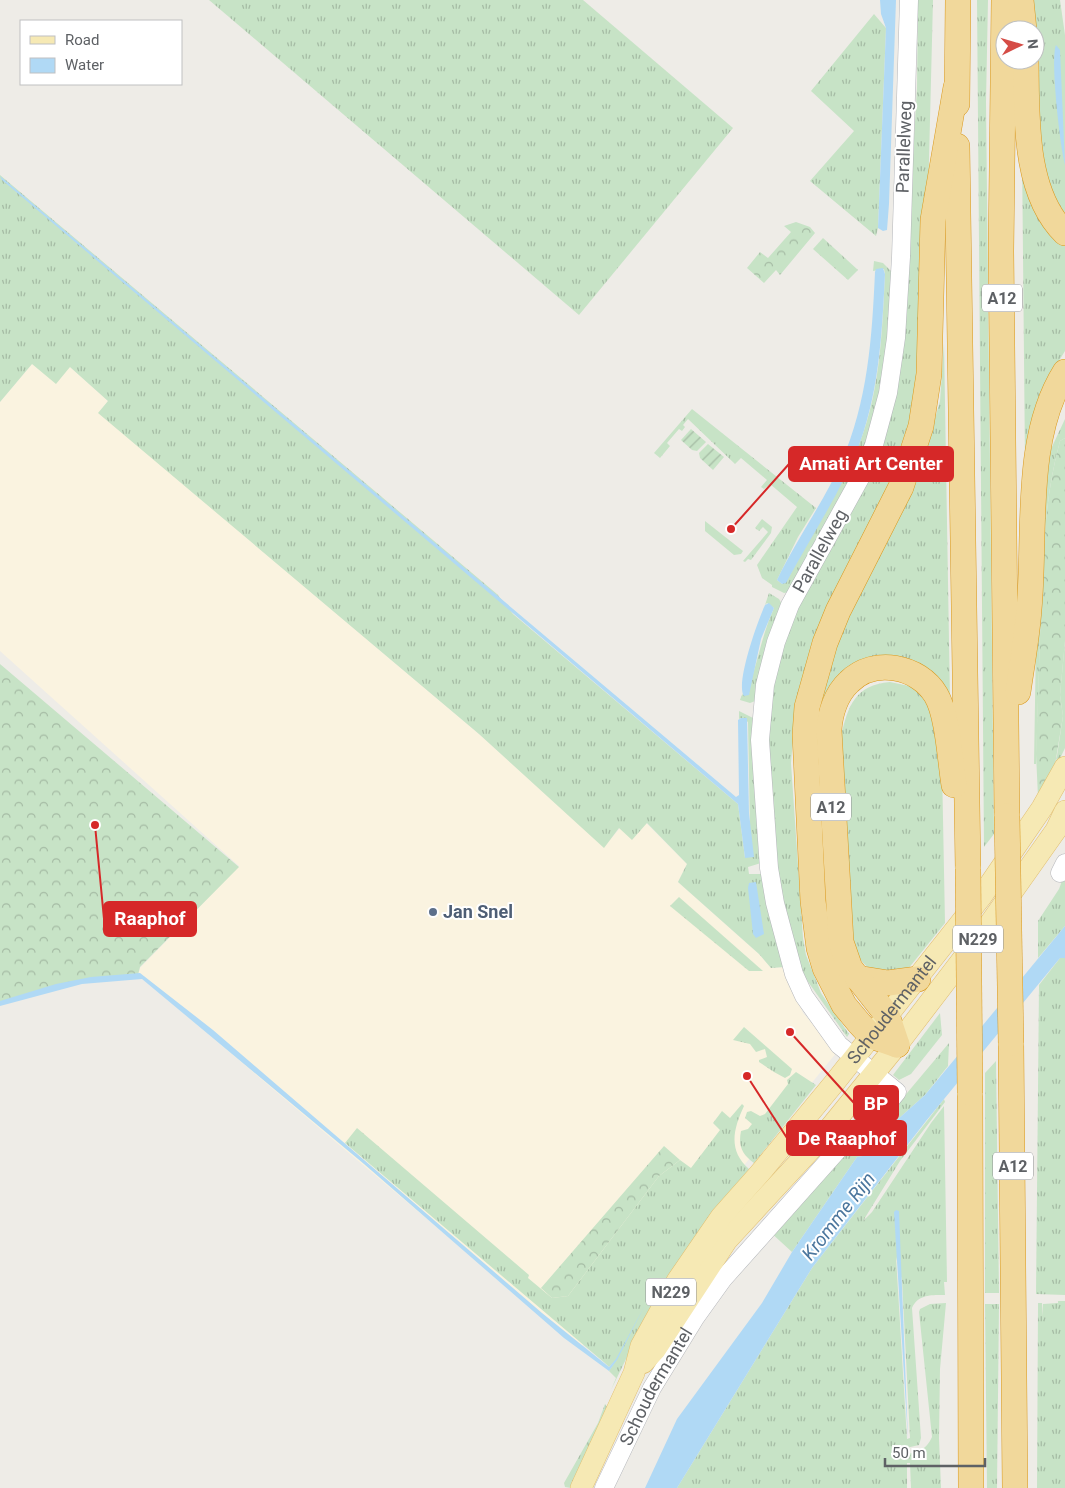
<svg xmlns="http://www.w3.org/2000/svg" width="1065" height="1488" font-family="Roboto,sans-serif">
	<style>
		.commercial { fill: #faf3e0 }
		.grass { fill: url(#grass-tufts); fill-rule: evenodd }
		.forest { fill: url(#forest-crowns) }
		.garden { fill: url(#garden-furrows) }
		.water { fill: #b0d9f5 }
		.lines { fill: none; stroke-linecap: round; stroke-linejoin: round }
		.minor-casing { stroke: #b4b6ba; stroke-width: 19 }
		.major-casing { stroke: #e1bd6d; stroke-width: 22 }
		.highway-casing { stroke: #da981b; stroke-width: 26 }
		.minor { stroke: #fff; stroke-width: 18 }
		.major { stroke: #f6e9b4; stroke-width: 21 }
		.highway { stroke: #f1d89b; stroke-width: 25 }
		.highway-bridge-casing { stroke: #da981b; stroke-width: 26; stroke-linecap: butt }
		.highway-bridge { stroke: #f1d89b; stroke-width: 25 }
		.service-dot { fill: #5c6f8a; stroke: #fff; stroke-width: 2 }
		.labels { text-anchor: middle; stroke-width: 4; stroke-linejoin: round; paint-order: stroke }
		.shield { fill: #fff; stroke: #8e9093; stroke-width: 1 }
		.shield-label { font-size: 16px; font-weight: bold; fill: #5e6165 }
		.street-label { font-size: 18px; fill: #5e6165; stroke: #fff }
		.service-label { font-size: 18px; font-weight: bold; fill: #4e5e75; stroke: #fff; text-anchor: start }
		.water-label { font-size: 19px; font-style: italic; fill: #4b769d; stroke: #fff }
		.leader { fill: none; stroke: #d62828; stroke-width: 2 }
		.callout-dot { fill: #d62828; stroke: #fff; stroke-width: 2 }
		.callout { fill: #d62828; stroke: #d62828; stroke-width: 2 }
		.callout-label { font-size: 19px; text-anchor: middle; font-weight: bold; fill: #fff }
	</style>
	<defs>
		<pattern id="grass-tufts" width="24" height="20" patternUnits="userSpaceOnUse" patternTransform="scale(1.25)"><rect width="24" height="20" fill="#c7e3c6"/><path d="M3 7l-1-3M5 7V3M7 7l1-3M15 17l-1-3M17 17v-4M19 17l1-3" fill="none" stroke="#a5bba4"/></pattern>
		<pattern id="forest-crowns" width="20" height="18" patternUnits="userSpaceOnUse" patternTransform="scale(1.25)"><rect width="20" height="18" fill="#c7e3c6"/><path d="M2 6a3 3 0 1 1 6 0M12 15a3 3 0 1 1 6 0" fill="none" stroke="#a5bba4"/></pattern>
		<pattern id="garden-furrows" width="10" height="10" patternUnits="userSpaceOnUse" patternTransform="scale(1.25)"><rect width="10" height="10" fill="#c7e3c6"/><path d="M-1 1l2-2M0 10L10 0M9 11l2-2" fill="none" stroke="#a5bba4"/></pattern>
	</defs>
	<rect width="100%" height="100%" fill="#eeece7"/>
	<!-- commercial -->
	<polygon class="commercial" points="32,364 70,367 108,401 99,413 479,734 604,847 620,828 646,823 687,864 678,882 759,954 771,968 784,967 803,1013 837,1052 732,1180 580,1348 138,975 140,968 239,866 0,651 0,402"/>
	<!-- grass -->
	<g class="grass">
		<polygon points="209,0 583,0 733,128 579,315"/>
		<polygon points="918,0 933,0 924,360 908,447 813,640 796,703 791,763 803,938 806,955 821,993 849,1034 847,1037 804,976 792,949 780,899 767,721 784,635 860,491 903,323 917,88"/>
		<polygon points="977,0 988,0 986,102 994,834 984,847"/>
		<path d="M1034,0H1060L1065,35V213C1028,162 1036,61 1034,0Z"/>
		<polygon points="874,14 886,28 878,228 876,236 810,181 854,131 811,91"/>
		<polygon points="1022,152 1065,244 1065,351 1057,364 1025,461"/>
		<polygon points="0,175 497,594 513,614 738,804 745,858 750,829 748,722 741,718 739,719 739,711 755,719 761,863 748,867 749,874 761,874 764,877 784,967 771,968 759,954 678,882 687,864 647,823 632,840 619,828 604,848 479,734 98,413 108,401 70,367 56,384 32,364 0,402"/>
		<polygon points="823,238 858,270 848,280 813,249"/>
		<path d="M874,261L883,263L895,275L890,350L866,454L790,592L784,593L772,587V585L762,578L757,565L797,507L770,484L764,489L761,487L767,480L741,458L735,464L688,419L683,425L685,427L682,431L679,429L667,443L670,446L660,458L654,453L692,409L816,508L798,537L777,580L782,584L790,575C810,534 837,496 855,454C880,398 882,335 885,274L884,269L873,271Z"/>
		<polygon points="944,343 950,700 924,670 833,689 856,987 849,990 830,932 812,729 830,646 925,453 940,401"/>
		<path d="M1065,419V438L1060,441C1047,488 1044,535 1042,584H1048L1047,606H1041L1036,764H1034L1037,580L1050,451Z"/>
		<polygon points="762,519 772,527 771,533 751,560 748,559 745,562 743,561 768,532 763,527 759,531 755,528"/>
		<polygon points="705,521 743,551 741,554 734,555 705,531"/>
		<path d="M769,593L779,599L783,606L758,700L750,703L740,700C742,693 750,684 753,674C760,651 764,630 774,608L767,603L765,605Z"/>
		<polygon points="1065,641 1065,748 1055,769 1063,716 1060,695"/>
		<path d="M890,682L914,687L932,706L942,766L945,923L908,969C878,971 866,977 853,945L841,736C848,706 855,685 890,682Z"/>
		<polygon points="1065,873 1065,926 1038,958 1038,921 1059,889"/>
		<polygon points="679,897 763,971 749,971 670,906"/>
		<polygon points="1060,958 1065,958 1065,1295 1036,1294 1039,985"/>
		<polygon points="940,1013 942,1035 911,1074 899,1080 893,1075"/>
		<polygon points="744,1027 792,1069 790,1075 785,1078 774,1072 759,1062 759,1060 767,1057 765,1049 756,1052 750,1044 733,1040"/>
		<polygon points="949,1043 948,1066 925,1095 878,1137 871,1127 907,1093"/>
		<polygon points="996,1061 999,1293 985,1293 985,1073"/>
		<path d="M796,1072L816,1085L754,1163C742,1154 738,1146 741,1131L748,1129L752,1124L745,1118L747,1112L751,1111L760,1116L765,1114L788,1084L787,1080Z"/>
		<polygon points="880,1088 884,1097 740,1249 861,1111"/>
		<path d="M944,1099L945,1102L900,1161L863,1221L872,1212L931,1123L944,1106L947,1282H944L945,1295C932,1295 918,1294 912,1308L921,1438L919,1445L906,1448L904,1454C918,1453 926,1450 932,1437L919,1312L920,1309L930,1304L946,1303L940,1369L939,1438L941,1488H911L910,1463H907V1488H677L812,1268ZM896,1257L902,1280L910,1438L907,1439Z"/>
		<path d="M742,1104L744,1106C733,1130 728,1150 749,1169L692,1242L644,1322L611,1390L616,1378L609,1371L616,1360L609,1367L606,1364L345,1143L357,1128L529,1275L528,1278L552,1298L568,1296L659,1176L680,1160L691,1168L720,1130L713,1123L722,1111L730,1118Z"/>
		<polygon points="855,1143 865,1156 857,1157 792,1252 769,1231"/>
		<polygon points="1058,1301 1065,1301 1065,1488 1037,1488 1038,1303 1042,1303 1043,1316 1043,1304 1058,1303"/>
		<polygon points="985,1304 999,1304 997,1488 987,1488"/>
		<polygon points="605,1404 607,1407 571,1488 565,1487 564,1483 598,1423"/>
	</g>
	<!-- forest -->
	<g class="forest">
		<polygon points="796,222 810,227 815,233 780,275 776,270 764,283 747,268 760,252 768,258 791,232 784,226"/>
		<path d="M1065,438V641L1060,695L1063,716L1055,765L1038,797L1036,754L1041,606H1047V584H1042C1044,535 1047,488 1060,441Z"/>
		<polygon points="0,664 239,867 140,967 138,975 92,980 0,1003"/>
		<polygon points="664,1146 680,1160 659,1176 568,1296 552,1298 541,1288"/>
	</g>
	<!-- garden -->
	<g class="garden">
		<polygon points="691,429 706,442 697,451 692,450 681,440"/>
		<polygon points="708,444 724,457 713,470 700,458 699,453"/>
	</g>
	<!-- water -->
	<g class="water">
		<polygon points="880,0 896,0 889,204 887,230 883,231 878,228 886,28 881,14"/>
		<path d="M1056,45L1060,50L1065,165C1060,147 1050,59 1056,45Z"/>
		<polygon points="0,176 736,797 739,795 738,720 741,718 747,718 749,813 754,857 745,858 738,804 2,180"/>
		<path d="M883,268L885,274C882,335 879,396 856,453C837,498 809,540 786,583L782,584L777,580C796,540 823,503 841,463C868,401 872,338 875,272L876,269Z"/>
		<path d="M769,603L774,608L761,639L749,695L744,696C735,684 758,620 765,605Z"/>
		<polygon points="756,882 764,934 756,938 753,934 748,888 749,883"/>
		<path d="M1065,926V958H1060L926,1121L812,1268L677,1488H645L677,1419L762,1303L792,1252L857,1157C869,1156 876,1149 878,1137L925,1095Z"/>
		<polygon points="140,973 213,1030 542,1313 609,1367 616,1359 645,1305 617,1360 609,1371 564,1338 364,1164 142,979 82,984 0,1006 0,1001 56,984 91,977"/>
		<polygon points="896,1210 899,1211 908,1440 894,1212"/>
	</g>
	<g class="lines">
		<defs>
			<g id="minor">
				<polyline points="1060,873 1065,863"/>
				<path id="s1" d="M604,1488L652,1388L695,1318L723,1279L845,1142L877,1117L897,1092L839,1045L804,996L794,974L775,903L769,868L760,740L765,685L776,642L790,605L863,473L874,445L888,393L896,338L901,257L909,0"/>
			</g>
			<g id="major">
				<polyline points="643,1363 655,1350 727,1240 824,1135 897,1045 988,926 1056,830 1065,811"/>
				<path id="s2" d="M581,1488L634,1373L641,1346L677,1281L721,1217L760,1173L835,1082L981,897L1042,808L1065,767"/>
			</g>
			<g id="highway">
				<polyline points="1004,0 1001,251 1007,816"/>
				<polyline points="1021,0 1024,30"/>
				<path d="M1026,60C1027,115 1023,192 1065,233"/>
				<polyline points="957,104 958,0"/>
				<polyline points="957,146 968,869"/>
				<path d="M1018,692C1022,664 1027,637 1029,609C1036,534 1023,439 1065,372"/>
				<polyline points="857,978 888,983 918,979"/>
				<polyline points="1011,1043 1015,1488"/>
				<polyline points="897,1045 871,1036 859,1023 844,1005 825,968 819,948 813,901 805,735 807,707 825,643 838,611 901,487 921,426 929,374 933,220 956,87"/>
				<path d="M897,1045L887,1015L850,968L841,942L829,730C830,713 836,694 849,682C874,657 919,666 936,695C948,715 950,761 954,785"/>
				<polyline points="970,1093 971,1488"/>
			</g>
		</defs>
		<!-- minor casing -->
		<use href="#minor" class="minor-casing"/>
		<!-- major casing -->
		<use href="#major" class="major-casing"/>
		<!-- highway casing -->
		<use href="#highway" class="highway-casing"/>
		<!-- minor -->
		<use href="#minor" class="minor"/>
		<!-- major -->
		<use href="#major" class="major"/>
		<!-- highway -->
		<use href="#highway" class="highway"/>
		<defs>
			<g id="highway-bridge">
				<polyline points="1007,816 1011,1043"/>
				<polyline points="968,869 970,1093"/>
			</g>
		</defs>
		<!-- highway-bridge casing -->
		<use href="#highway-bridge" class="highway-bridge-casing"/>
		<!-- highway-bridge -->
		<use href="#highway-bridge" class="highway-bridge"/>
	</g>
	<!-- markers -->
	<circle class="service-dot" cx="433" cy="912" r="5"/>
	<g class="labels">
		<!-- shield labels -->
		<g class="shield">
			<rect x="982" y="284.5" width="40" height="27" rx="4"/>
			<rect x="811" y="793.5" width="40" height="27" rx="4"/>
			<rect x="953" y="925.5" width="50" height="27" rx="4"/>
			<rect x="993" y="1152.5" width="40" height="27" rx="4"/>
			<rect x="646" y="1278.5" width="50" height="27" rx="4"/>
		</g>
		<g class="shield-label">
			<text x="1002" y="304">A12</text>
			<text x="831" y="813">A12</text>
			<text x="978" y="945">N229</text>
			<text x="1013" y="1172">A12</text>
			<text x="671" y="1298">N229</text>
		</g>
		<!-- street labels -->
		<g class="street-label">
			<text transform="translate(904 147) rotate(-88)" y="6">Parallelweg</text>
			<text transform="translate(820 551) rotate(-61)" y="6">Parallelweg</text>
			<text dy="6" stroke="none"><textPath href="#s2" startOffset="575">Schoudermantel</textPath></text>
			<text dy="6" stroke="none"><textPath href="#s1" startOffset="114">Schoudermantel</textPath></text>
		</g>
		<!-- service labels -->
		<g class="service-label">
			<text x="443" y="918">Jan Snel</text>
		</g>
		<!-- water labels -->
		<g class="water-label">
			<text transform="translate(838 1216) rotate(-52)" y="7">Kromme Rijn</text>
		</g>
	</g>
	<!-- callouts -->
	<path class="leader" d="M731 529L789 464M95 825L104 919M790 1032L854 1103M747 1076L787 1138"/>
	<g class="callout-dot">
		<circle cx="731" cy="529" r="5"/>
		<circle cx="95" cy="825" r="5"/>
		<circle cx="790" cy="1032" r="5"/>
		<circle cx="747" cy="1076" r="5"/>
	</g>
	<g class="callout">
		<rect x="789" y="447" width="164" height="34" rx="5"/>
		<rect x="104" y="902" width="92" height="34" rx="5"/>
		<rect x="854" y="1086" width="44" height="34" rx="5"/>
		<rect x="787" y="1121" width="119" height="34" rx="5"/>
	</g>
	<g class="callout-label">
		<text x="871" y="470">Amati Art Center</text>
		<text x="150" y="925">Raaphof</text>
		<text x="876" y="1110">BP</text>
		<text x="847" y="1145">De Raaphof</text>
	</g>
	<!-- legend -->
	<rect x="20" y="20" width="162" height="65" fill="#ffffff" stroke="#bfc0c1"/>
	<rect x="30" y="36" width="25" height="8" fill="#f6e9b4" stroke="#bfc0c1"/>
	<text x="65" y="45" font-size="15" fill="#5e6165">Road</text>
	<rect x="30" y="58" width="25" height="15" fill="#b0d9f5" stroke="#bfc0c1"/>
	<text x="65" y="70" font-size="15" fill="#5e6165">Water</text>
	<!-- north arrow -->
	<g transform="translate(1020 45) rotate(85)"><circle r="24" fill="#ffffff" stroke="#bfc0c1"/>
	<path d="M0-4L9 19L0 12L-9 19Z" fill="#d54c46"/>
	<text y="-8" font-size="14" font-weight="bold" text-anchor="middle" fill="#5e6165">N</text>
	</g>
	<!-- scale -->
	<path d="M885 1458v8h100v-8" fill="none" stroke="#5e6165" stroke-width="2.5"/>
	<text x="892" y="1458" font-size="15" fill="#5e6165" stroke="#ffffff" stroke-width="4" paint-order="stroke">50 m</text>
</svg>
